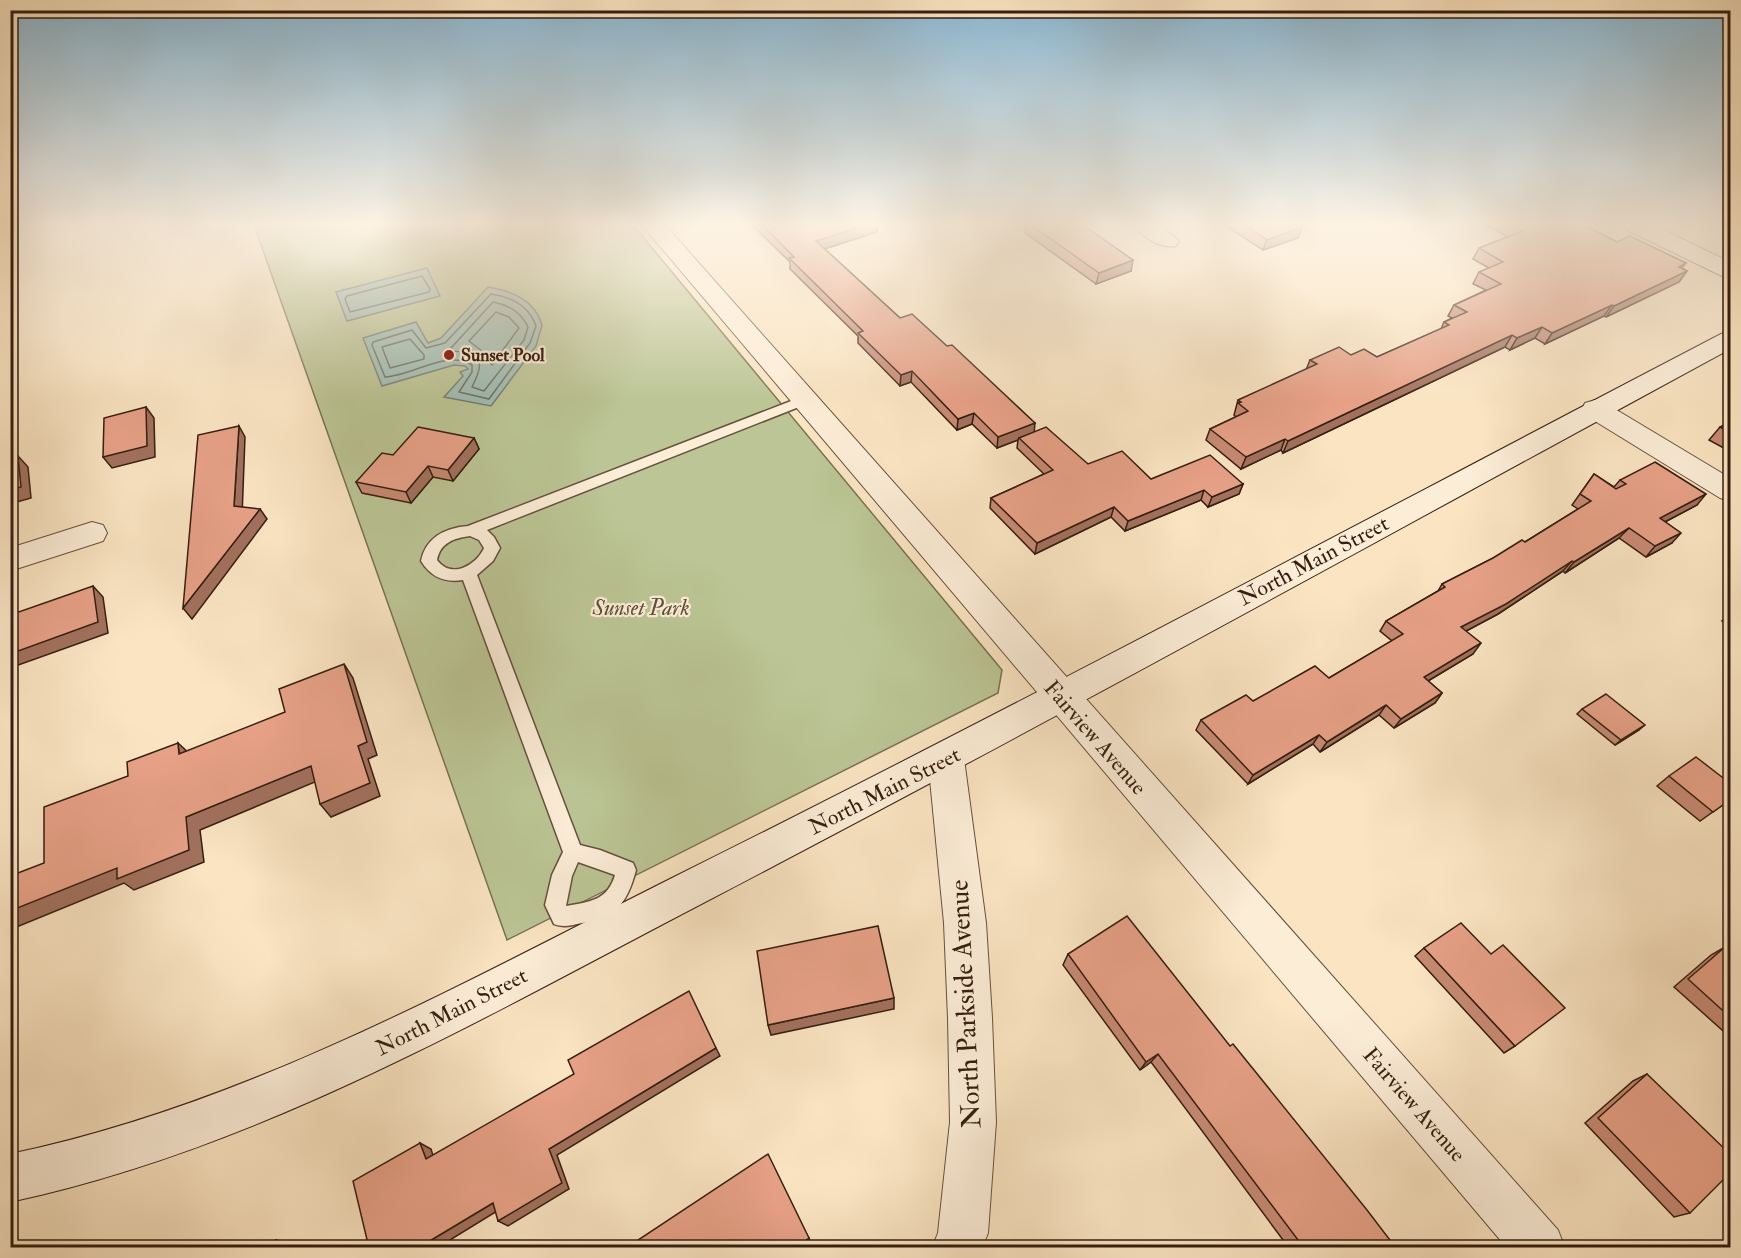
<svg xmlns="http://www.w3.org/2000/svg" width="1741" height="1258" font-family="'IM FELL Double Pica',serif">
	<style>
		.green { fill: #bbc595; stroke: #787252; stroke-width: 1.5 }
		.water { fill: #9ebeb5; stroke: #747e73; stroke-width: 1.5 }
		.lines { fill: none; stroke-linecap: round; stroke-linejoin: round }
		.shore { stroke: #6a6e62; stroke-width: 1.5 }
		.lane-casing { stroke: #66503c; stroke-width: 3 }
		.street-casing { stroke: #66503c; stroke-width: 2 }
		.secondary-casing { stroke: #351e10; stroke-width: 2 }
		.lane { fill: #fcedd7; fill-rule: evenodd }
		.street { fill: #fcedd7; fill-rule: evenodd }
		.secondary { fill: #fcedd7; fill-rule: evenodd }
		.wall { fill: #c78a74; stroke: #351e10; stroke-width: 1.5 }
		.shaded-wall { fill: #a2715e; stroke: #351e10; stroke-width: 1.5 }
		.building { fill: #e7a187; stroke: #351e10; stroke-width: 1.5 }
		.poi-dot { fill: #8f2418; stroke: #fcedd7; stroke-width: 2 }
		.labels { text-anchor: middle; stroke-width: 4.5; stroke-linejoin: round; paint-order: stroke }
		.far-poi-label { font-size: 18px; font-weight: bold; fill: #351e10; stroke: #fcedd7; text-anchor: start }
		.street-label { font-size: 22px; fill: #351e10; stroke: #fcedd7 }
		.park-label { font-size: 22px; font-style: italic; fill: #5d5038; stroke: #fcedd7 }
		.near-street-label { font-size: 27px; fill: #351e10; stroke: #fcedd7 }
	</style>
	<rect width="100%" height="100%" fill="#fae4c2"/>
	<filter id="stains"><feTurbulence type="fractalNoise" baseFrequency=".00333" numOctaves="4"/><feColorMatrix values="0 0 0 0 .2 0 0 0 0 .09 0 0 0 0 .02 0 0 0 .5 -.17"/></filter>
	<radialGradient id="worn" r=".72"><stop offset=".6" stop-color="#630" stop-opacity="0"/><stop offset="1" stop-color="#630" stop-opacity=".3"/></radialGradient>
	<!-- green -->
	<polygon class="green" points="254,225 633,225 1002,670 998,693 507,940"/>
	<!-- water -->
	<g class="water">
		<polygon points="427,268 440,296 347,321 336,292"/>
		<path d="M488,287C512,291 535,300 542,325L536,346L491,406L444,397L463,376L460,372L468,369L465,366L454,365L382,386L363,338L416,322L428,343L441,338Z"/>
	</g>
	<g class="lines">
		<!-- shore -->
		<g class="shore">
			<polygon points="422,276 430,289 429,292 350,312 345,299 347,296"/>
			<path d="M491,294C512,297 529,306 536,326L530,343L489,399L459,392L472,372V365C446,349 413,376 385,377L372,345L373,342L412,330L426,348L445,343Z"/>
			<path d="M493,302C509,305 521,312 528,327L524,340L484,391L472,387C485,362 483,354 453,351L451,348Z"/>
			<polygon points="496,312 509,317 519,328 492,365 483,352 469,341"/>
			<polygon points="410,339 424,355 424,359 390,368 382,347"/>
		</g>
		<defs>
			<path id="lane" d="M804,396L811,400L809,403L487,530L494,537L500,548L493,561L477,575L580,845L600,850L633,863L636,870C627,903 617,917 582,923C572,925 563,928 554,924L545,905L552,875L563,852L463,580C444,583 431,577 421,561C426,537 445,528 468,526ZM470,536L479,540L484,548C476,566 451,579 437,560C440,543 454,538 470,536ZM578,862L615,875C608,900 590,902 566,906L572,876Z"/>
			<g id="street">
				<polygon points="642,225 665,225 1558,1230 1565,1248 1507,1248"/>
				<path d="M1134,225H1160L1179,241L1176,246C1161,249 1143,238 1134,225Z"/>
				<polygon points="1624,225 1653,225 1730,262 1730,278 1722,276 1627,230"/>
				<polygon points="1595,400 1605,403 1730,478 1730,501 1720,498 1585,415 1582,409 1585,403"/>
				<polygon points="92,522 103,525 107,533 103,541 10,571 10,548"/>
				<polygon points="946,743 959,748 964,759 986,923 992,1018 996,1122 988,1233 982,1248 932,1248 938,1233 950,1122 948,1018 944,923 928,759 933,748"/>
			</g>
			<path id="secondary" d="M1730,331V349C1391,533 1052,721 709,900C484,1017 261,1148 10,1202V1154C249,1104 462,983 678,875C1029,700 1374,515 1721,334Z"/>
		</defs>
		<!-- lane casing -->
		<use href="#lane" class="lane-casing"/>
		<!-- street casing -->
		<use href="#street" class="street-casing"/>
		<!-- secondary casing -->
		<use href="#secondary" class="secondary-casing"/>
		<!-- lane -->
		<use href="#lane" class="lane"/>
		<!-- street -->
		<use href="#street" class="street"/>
		<!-- secondary -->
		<use href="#secondary" class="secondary"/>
	</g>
	<!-- wall -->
	<g class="wall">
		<polygon points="752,225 877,225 877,232 825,249 900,318 1034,432 1088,464 1151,479 1243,484 1239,494 1208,507 1201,500 1125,531 1111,517 1035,554 990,508 991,498 1044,474 1017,448 1018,440 997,448 972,424 957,430 911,382 900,386 858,343 858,336 790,269 790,262"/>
		<polygon points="1023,225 1083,225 1131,271 1096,284 1025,233 1026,227"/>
		<polygon points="1224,225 1298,225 1302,227 1298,238 1263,250"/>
		<polygon points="1487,225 1584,225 1617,242 1686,263 1682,268 1687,271 1679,282 1606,317 1604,316 1545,344 1535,338 1510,350 1505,347 1283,453 1281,450 1241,469 1206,440 1210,429 1236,417 1234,415 1238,400 1306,370 1310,360 1351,355 1377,357 1441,329 1444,322 1452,318 1448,316 1454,305 1486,290 1473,284 1479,272 1489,268 1473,259 1479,248 1508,237"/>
		<polygon points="1720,225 1731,225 1731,234 1727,232 1729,229"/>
		<polygon points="1731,422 1731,452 1709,440 1720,427"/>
		<polygon points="474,438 479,449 453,481 433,477 411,503 362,493 356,482 393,455"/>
		<polygon points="1594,474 1614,487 1620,480 1697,505 1665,522 1672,543 1646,557 1619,538 1565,573 1563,571 1498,614 1466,631 1473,654 1428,681 1442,693 1435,703 1394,728 1379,715 1320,752 1313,744 1248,784 1196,730 1201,720 1253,701 1329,678 1392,641 1380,631 1386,621 1438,591 1442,584 1525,542 1578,509 1572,505"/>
		<polygon points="1731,613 1731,627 1722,621"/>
		<polygon points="1582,709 1639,730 1615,745 1577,714"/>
		<polygon points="1669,776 1731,799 1700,821 1657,786"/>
		<polygon points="1725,947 1731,952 1731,1038 1674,987 1711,955"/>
		<polygon points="1424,948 1515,1046 1504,1053 1415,956"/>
		<polygon points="1068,954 1230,1046 1396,1248 1289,1248 1151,1062 1140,1070 1063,965"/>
		<polygon points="1647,1074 1690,1213 1674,1217 1585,1123 1633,1081"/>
	</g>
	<!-- shaded-wall -->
	<g class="shaded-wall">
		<polygon points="866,225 877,225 877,232 817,251 816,241"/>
		<polygon points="1302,227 1298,238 1263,250 1267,240"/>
		<polygon points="1133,260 1131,271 1096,284 1099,273"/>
		<polygon points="1687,271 1679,282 1606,317 1614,306"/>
		<polygon points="1612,305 1604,316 1545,344 1552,333"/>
		<polygon points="1542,327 1535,338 1510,350 1517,338"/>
		<polygon points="1512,335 1505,347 1283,453 1288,441"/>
		<polygon points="912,371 911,382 900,386 901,375"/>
		<polygon points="146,407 154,418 155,457 112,468 103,457"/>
		<polygon points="974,413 972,424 957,430 958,419"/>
		<polygon points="1035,423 1034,434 1019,438 1018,440 997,448 998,437"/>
		<polygon points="239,426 245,437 242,517 234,506"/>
		<polygon points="474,438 479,449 453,481 448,470"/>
		<polygon points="1285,439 1281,450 1241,469 1246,457"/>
		<polygon points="18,456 28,467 31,498 10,504 10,490"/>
		<polygon points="428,466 433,477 411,503 406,492"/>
		<polygon points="1243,484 1239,494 1208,507 1212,497"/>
		<polygon points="1204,490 1201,500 1125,531 1128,521"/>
		<polygon points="1706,494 1697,505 1651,529 1660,518"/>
		<polygon points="1114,507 1111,517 1035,554 1037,543"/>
		<polygon points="260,509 267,519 192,619 183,608"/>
		<polygon points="1629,528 1619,538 1565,573 1574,562"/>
		<polygon points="1681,533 1672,543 1646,557 1655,546"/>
		<polygon points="1572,561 1563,571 1498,614 1453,638 1461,627"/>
		<polygon points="93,586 103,597 108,633 10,668 10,654"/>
		<polygon points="1481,643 1473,654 1416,688 1424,677"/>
		<polygon points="344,664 353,678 377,755 368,759 380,796 331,817 320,804 358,746"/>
		<polygon points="1442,693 1435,703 1394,728 1401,719"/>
		<polygon points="1386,705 1379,715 1320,752 1327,742"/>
		<polygon points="1645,725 1639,730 1615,745 1621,740"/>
		<polygon points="1319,735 1313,744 1248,784 1253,775"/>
		<polygon points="178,743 192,756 179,754"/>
		<polygon points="311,766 322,779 200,830 204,862 134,890 124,883 14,928 14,946 10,947 10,911 186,817"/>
		<polygon points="894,998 894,1009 771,1035 768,1025"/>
		<polygon points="716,1048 720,1056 557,1155 569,1189 508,1226 498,1221 549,1149"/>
		<polygon points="1158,1054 1151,1062 1140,1070 1146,1062"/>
		<polygon points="420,1143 431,1149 436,1165 426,1159"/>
		<polygon points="493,1203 502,1208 437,1248 418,1248"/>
		<polygon points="809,1238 811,1243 805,1248 796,1248"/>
		<polygon points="276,1240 288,1243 289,1248 277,1248"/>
	</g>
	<!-- building -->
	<g class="building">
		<polygon points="762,225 866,225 816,241 900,318 912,314 947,346 952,345 1035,423 998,437 974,413 958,419 912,371 901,375 858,333 863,331 789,258 794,257"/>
		<polygon points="1031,225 1083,225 1133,260 1099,273"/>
		<polygon points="1244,225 1298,225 1302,227 1267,240"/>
		<polygon points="1513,225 1584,225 1617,242 1630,236 1686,263 1679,267 1687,271 1614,306 1612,305 1552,333 1542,327 1517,338 1512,335 1288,441 1285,439 1246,457 1210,429 1248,411 1238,403 1241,402 1238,400 1317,364 1310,360 1339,347 1351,355 1364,349 1377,357 1449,325 1444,322 1467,312 1454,305 1501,284 1479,272 1503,262 1479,248 1523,231"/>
		<polygon points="146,407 147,446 103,457 104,418"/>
		<polygon points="1731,422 1731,433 1720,427"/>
		<polygon points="239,426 234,506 260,509 183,608 198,435"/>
		<polygon points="418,427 474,438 448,470 428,466 406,492 356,482 382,453 393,455"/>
		<polygon points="1046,427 1088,464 1122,451 1151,479 1210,455 1243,484 1212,497 1204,490 1128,521 1114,507 1037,543 991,498 1053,470 1019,438"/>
		<polygon points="18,456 21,487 10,490 10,459"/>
		<polygon points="1655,462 1706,494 1660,518 1681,533 1655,546 1629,528 1574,562 1572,561 1506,604 1461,627 1481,643 1424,677 1442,693 1401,719 1386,705 1327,742 1319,735 1253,775 1201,720 1246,695 1253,701 1315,666 1329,678 1403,634 1386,621 1445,587 1442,584 1493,558 1522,540 1525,542 1591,501 1580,494 1594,474 1616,489 1626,484 1620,480"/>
		<polygon points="93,586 98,622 10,654 10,615"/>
		<polygon points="344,664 367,742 358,746 370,783 320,804 311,766 186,817 189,850 117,879 117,868 10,911 10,876 44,863 44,807 128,776 127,762 178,743 179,754 285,712 279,689"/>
		<polygon points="1606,694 1645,725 1621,740 1582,709"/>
		<polygon points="1696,757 1731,784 1731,799 1713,812 1669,776"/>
		<polygon points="1127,916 1230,1046 1233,1044 1367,1210 1396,1248 1304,1248 1158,1054 1146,1062 1068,954"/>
		<polygon points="1461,923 1491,954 1503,945 1565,1008 1515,1046 1424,948"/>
		<polygon points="878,926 894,998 768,1025 757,951"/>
		<polygon points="1725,947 1731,952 1731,1018 1688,979"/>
		<polygon points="689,991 716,1048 549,1149 562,1183 498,1221 493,1203 418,1248 369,1248 353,1181 420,1143 426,1159 574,1074 568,1060"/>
		<polygon points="1647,1074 1731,1155 1731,1172 1690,1213 1598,1118"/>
		<polygon points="768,1154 809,1238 796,1248 626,1248"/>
		<polygon points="276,1240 277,1248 261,1248"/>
	</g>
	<!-- sky -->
	<linearGradient id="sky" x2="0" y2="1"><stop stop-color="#8ab8d4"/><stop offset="0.56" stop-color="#fdf3e4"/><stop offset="1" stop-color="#fdf3e4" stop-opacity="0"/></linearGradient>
	<rect width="1741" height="401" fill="url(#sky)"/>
	<!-- markers -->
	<circle class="poi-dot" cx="449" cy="355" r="6"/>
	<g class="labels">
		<!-- far-poi labels -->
		<g class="far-poi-label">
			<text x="461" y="361">Sunset Pool</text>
		</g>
		<!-- street labels -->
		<g class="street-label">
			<text transform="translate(1313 560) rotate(-28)" y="8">North Main Street</text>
			<text transform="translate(1096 737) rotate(49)" y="8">Fairview Avenue</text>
			<text transform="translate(884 790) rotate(-27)" y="8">North Main Street</text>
			<text transform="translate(451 1011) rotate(-27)" y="8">North Main Street</text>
			<text transform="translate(1415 1104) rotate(49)" y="8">Fairview Avenue</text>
		</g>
		<!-- park labels -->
		<g class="park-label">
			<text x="641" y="615">Sunset Park</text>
		</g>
		<!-- near-street labels -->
		<g class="near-street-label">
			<text transform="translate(965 1004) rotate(-93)" y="9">North Parkside Avenue</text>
		</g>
	</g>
	<!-- margin -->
	<rect width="1741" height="1258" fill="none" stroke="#fae4c2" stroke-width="36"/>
	<rect x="12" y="12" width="1717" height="1234" fill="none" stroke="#351e10" stroke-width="3"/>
	<rect x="18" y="18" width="1705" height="1222" fill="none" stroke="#351e10" stroke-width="1.5"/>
	<rect width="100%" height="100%" filter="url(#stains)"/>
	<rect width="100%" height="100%" fill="url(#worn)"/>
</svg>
